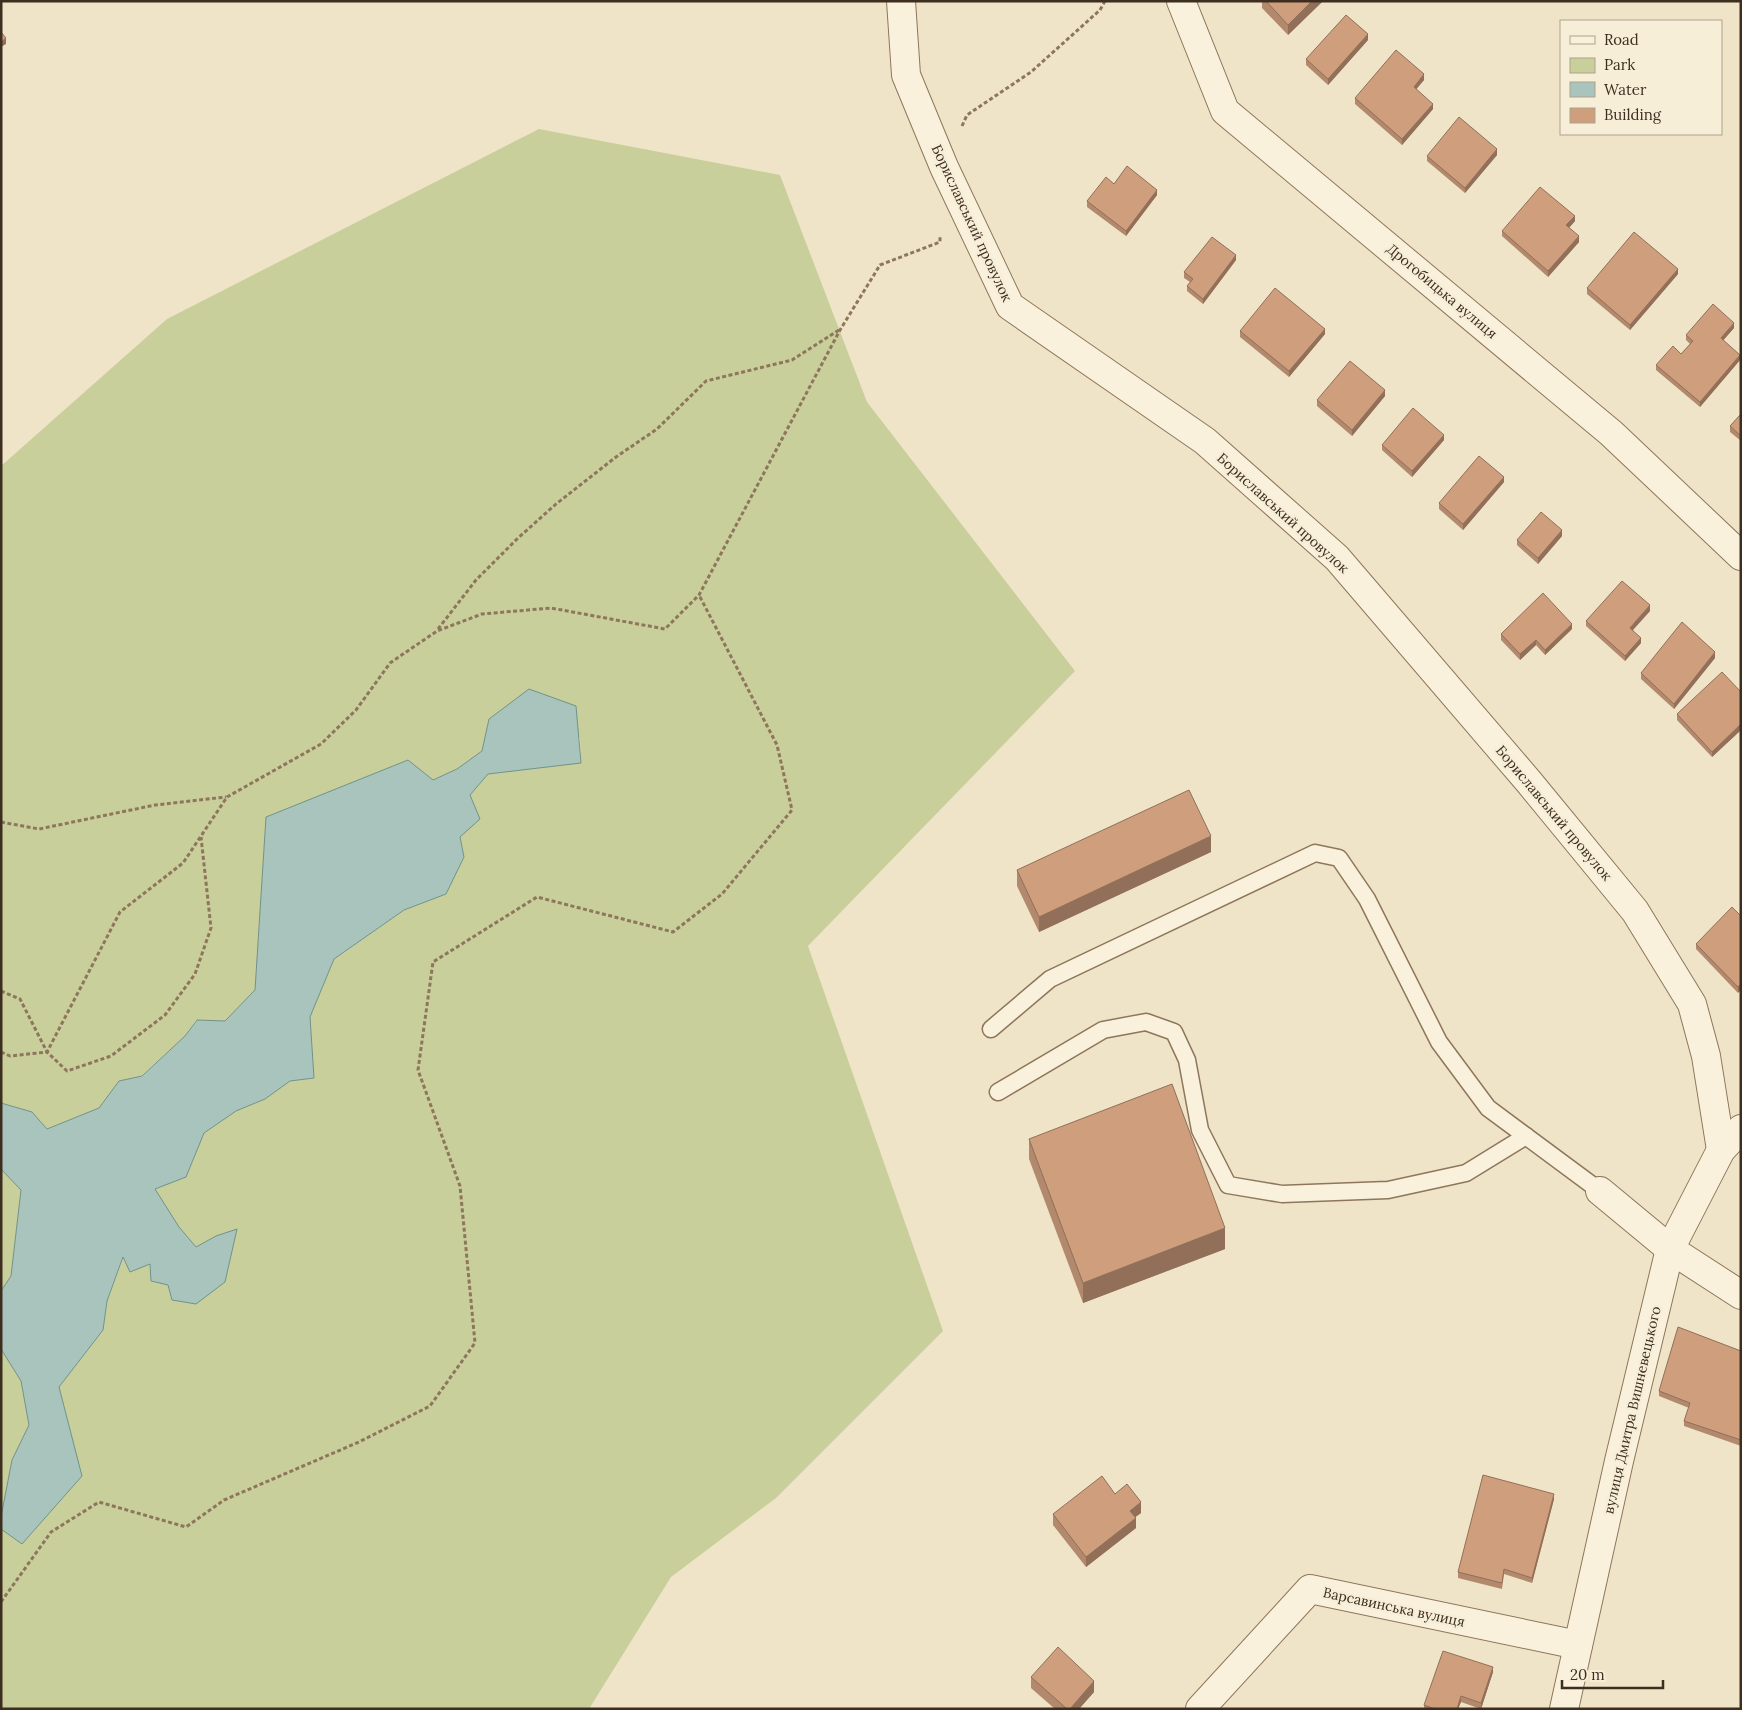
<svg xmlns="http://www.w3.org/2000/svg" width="1742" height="1710" font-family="Lora,serif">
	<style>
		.green { fill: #c9cf9b }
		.water { fill: #a9c4bc; stroke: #6f938a }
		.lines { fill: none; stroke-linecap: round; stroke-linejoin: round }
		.lane-casing { stroke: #8d765c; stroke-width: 19 }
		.street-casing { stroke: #8d765c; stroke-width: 30 }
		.path { stroke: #8d765c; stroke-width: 3; stroke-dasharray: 4 2.5; stroke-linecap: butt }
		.lane { stroke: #faf1dc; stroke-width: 16 }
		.street { stroke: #faf1dc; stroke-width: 28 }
		.wall { fill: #b2896c }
		.shaded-wall { fill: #916f58 }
		.building { fill: #cf9f7d; stroke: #916f58 }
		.labels { text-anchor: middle; stroke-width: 5; stroke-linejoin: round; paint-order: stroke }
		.street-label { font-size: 14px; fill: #3d2e20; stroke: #f7eed8 }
	</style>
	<rect width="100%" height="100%" fill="#f0e4c8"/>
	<!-- green -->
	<g class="green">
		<polygon points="539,129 780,175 867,402 1075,671 808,946 943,1331 776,1498 671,1577 589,1709 1,1709 1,1529 22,1544 81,1476 59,1387 103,1330 107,1301 124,1256 150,1264 151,1281 216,1236 196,1247 179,1227 154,1189 186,1176 204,1133 236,1111 265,1099 290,1081 314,1078 310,1017 334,959 404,910 446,894 464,857 460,837 470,795 488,774 581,762 580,738 489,719 482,751 457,769 433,780 266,817 255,990 225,1021 196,1020 185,1036 141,1076 119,1081 99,1108 47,1129 32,1112 1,1103 1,466 167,319"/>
		<polygon points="1,1169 21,1190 11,1276 1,1291"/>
		<polygon points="1,1349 21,1381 29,1425 12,1460 1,1517"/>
	</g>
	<!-- water -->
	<polygon class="water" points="529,689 576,706 581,763 488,774 470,795 480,819 460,837 464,857 446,894 404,910 334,959 310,1017 314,1078 290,1081 265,1099 236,1111 204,1133 186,1177 155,1189 179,1227 196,1247 216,1236 237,1229 225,1282 196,1304 172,1300 168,1285 151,1281 150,1264 130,1272 123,1257 107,1301 103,1330 59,1387 82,1476 22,1544 1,1529 1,1517 12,1460 29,1425 21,1381 1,1349 1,1291 11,1276 21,1190 1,1169 1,1103 32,1112 47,1129 99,1108 119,1081 142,1076 185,1036 197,1020 225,1021 255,990 266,817 408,760 433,780 457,769 482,751 489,719"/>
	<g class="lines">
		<defs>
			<g id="lane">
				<polyline points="991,1029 1050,979 1315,853 1339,858 1367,899 1439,1042 1488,1108 1600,1191"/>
				<polyline points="998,1092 1103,1030 1146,1022 1174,1032 1187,1060 1200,1130 1228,1185 1282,1194 1388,1190 1466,1173 1526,1136"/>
			</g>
			<g id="street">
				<polyline points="901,1 906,75 944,167 1010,306 1205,441 1337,558 1529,782 1635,911 1692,1004 1706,1056 1721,1150"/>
				<polyline points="1181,1 1225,111 1611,433 1741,556"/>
				<polyline points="1600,1191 1670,1249 1741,1295"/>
				<polyline points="1200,1709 1310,1589 1578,1645"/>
				<polyline points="1564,1709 1619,1461 1670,1249 1721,1150 1741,1129"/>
			</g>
		</defs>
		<!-- lane casing -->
		<use href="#lane" class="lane-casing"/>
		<!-- street casing -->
		<use href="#street" class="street-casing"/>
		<!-- path -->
		<g class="path">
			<polyline points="962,126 967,115 1031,72 1100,10 1105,1"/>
			<polyline points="438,629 476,580 517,539 556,504 616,457 657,429 706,381 792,360 839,330"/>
			<polyline points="1,822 39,829 155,805 226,797"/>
			<polyline points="1,991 20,999 47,1052 67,1071 111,1056 165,1015 195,974 211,928 201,837"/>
			<polyline points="1,1052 10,1056 47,1052 120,912 183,863 227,797 321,744 356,710 390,663 437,631 482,614 551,608 665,629 699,595 840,330 880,265 940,242 940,235"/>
			<polyline points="1,1602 51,1532 99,1502 186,1527 224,1500 359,1442 430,1406 475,1343 460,1186 418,1070 433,962 537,897 673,932 722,894 792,810 777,745 699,595"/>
		</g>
		<!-- lane -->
		<use href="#lane" class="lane"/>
		<!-- street -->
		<use href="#street" class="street"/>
	</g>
	<!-- wall -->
	<g class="wall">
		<polygon points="1262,1 1323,1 1288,35 1262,8"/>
		<polygon points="1368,40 1328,85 1306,65 1306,59"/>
		<polygon points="1424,80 1416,89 1433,109 1402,145 1355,104 1355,98"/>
		<polygon points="1497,155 1465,193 1427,161 1427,156"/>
		<polygon points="1114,184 1157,195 1126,236 1087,207 1087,201"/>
		<polygon points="1575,221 1569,228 1579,242 1548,277 1502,236 1502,231"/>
		<polygon points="1236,260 1203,304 1187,291 1187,286 1190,282 1184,278 1184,272"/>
		<polygon points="1678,274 1630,330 1587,294 1587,288"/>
		<polygon points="1734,328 1723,340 1740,360 1700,407 1656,370 1656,365 1681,354 1690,344 1686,340 1686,335"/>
		<polygon points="1240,331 1325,334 1289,377 1240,337"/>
		<polygon points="1385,396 1352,436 1317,406 1317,400"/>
		<polygon points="1741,414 1741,441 1730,432 1730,426"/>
		<polygon points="1444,440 1412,477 1382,450 1382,445"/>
		<polygon points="1504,482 1463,530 1439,509 1439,503"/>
		<polygon points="1562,536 1538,564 1517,545 1517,540"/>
		<polygon points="1650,611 1633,630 1641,643 1625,661 1586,626 1586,621"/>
		<polygon points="1572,629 1545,655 1536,645 1520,660 1501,640 1501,634"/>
		<polygon points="1715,658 1674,709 1641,679 1641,673"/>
		<polygon points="1741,692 1741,730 1712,757 1677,720 1677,714"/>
		<polygon points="1211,852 1039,932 1017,886 1017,870"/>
		<polygon points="1741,916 1738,993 1696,949 1696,944"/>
		<polygon points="1029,1139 1225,1249 1083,1303 1029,1159"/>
		<polygon points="1741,1351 1741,1446 1684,1426 1684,1421 1689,1408 1659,1396 1659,1391"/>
		<polygon points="1115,1494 1141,1513 1135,1517 1136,1528 1086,1567 1053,1525 1053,1514"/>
		<polygon points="1554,1499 1532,1583 1504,1574 1502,1589 1458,1578 1458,1572"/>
		<polygon points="1493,1672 1481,1709 1461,1702 1458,1709 1424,1709 1424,1705"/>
		<polygon points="1031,1677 1094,1692 1079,1709 1055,1709 1031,1688"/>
	</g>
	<!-- shaded-wall -->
	<g class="shaded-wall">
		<polygon points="1312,1 1323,1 1288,35 1288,25"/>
		<polygon points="1368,34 1368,40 1328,85 1328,79"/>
		<polygon points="6,38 6,44 1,47 1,42"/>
		<polygon points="1424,74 1424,80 1414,92 1414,87"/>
		<polygon points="1433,104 1433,109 1402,145 1402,139"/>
		<polygon points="1497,149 1497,155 1465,193 1465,188"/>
		<polygon points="1157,190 1157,195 1126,236 1126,231"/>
		<polygon points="1575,216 1575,221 1566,231 1566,225"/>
		<polygon points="1579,236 1579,242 1548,277 1548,271"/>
		<polygon points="1236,255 1236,260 1203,304 1203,299"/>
		<polygon points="1678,269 1678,274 1630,330 1630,325"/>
		<polygon points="1734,323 1734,328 1721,343 1721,338"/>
		<polygon points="1325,329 1325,334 1289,377 1289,371"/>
		<polygon points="1740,355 1740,360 1700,407 1700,402"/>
		<polygon points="1385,390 1385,396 1352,436 1352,430"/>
		<polygon points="1444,435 1444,440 1412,477 1412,471"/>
		<polygon points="1504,477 1504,482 1463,530 1463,524"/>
		<polygon points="1562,530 1562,536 1538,564 1538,558"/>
		<polygon points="1650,605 1650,611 1630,633 1630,628"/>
		<polygon points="1572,624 1572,629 1545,655 1545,650"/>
		<polygon points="1641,638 1641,643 1625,661 1625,656"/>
		<polygon points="1536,640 1536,645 1520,660 1520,654"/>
		<polygon points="1715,652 1715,658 1674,709 1674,704"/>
		<polygon points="1741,724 1741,730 1712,757 1712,752"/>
		<polygon points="1211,836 1211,852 1039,932 1039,917"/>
		<polygon points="1741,984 1741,990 1738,993 1738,987"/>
		<polygon points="1225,1228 1225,1249 1083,1303 1083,1283"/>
		<polygon points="1554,1494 1554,1499 1532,1583 1532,1578"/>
		<polygon points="1141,1502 1141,1513 1130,1521 1130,1511"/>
		<polygon points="1136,1518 1136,1528 1086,1567 1086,1557"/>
		<polygon points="1493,1667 1493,1672 1481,1709 1481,1703"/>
		<polygon points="1094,1681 1094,1692 1079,1709 1070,1709"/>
		<polygon points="1461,1696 1461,1702 1458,1709 1457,1709"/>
	</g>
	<!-- building -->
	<g class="building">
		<polygon points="1266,1 1312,1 1288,25"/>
		<polygon points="1346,15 1368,34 1328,79 1306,59"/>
		<polygon points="1,32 6,38 1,42"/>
		<polygon points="1396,50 1424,74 1414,87 1433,104 1402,139 1355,98"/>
		<polygon points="1459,117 1497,149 1465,188 1427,156"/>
		<polygon points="1127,166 1157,190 1126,231 1087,201 1106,177 1114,184"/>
		<polygon points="1540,187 1575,216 1566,225 1579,236 1548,271 1502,231"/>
		<polygon points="1634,232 1678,269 1630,325 1587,288"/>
		<polygon points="1212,237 1236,255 1203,299 1187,286 1193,279 1184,272"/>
		<polygon points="1275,288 1325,329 1289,371 1240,331"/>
		<polygon points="1713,304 1734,323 1721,338 1740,355 1700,402 1656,365 1673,346 1681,354 1693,341 1686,335"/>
		<polygon points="1350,361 1385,390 1352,430 1317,400"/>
		<polygon points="1413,408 1444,435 1412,471 1382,445"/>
		<polygon points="1741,414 1741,436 1730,426"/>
		<polygon points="1479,456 1504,477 1463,524 1439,503"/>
		<polygon points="1541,512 1562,530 1538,558 1517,540"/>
		<polygon points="1622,581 1650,605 1630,628 1641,638 1625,656 1586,621"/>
		<polygon points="1543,593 1572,624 1545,650 1536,640 1520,654 1501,634"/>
		<polygon points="1682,622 1715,652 1674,704 1641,673"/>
		<polygon points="1722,672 1741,692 1741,724 1712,752 1677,714"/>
		<polygon points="1189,790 1211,836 1039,917 1017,870"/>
		<polygon points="1732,907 1741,916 1741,984 1738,987 1696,944"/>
		<polygon points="1172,1084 1225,1228 1083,1283 1029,1139"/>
		<polygon points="1678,1327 1741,1351 1741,1440 1684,1421 1690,1403 1659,1391"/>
		<polygon points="1483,1475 1554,1494 1532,1578 1504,1569 1502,1583 1458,1572"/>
		<polygon points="1102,1476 1115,1494 1127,1484 1141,1502 1130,1511 1136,1518 1086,1557 1053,1514"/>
		<polygon points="1058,1647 1094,1681 1070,1709 1067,1709 1031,1677"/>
		<polygon points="1443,1651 1493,1667 1481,1703 1461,1696 1457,1709 1435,1709 1424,1705"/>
	</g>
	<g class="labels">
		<!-- street labels -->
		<g class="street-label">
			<text transform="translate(972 223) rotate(65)" y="5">Бориславський провулок</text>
			<text transform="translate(1442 291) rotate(40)" y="5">Дрогобицька вулиця</text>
			<text transform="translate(1283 513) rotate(42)" y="5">Бориславський провулок</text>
			<text transform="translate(1554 813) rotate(50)" y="5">Бориславський провулок</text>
			<text transform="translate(1632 1410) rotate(-77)" y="5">вулиця Дмитра Вишневецького</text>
			<text transform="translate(1394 1607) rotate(12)" y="5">Варсавинська вулиця</text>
		</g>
	</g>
	<!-- border -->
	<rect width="1742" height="1710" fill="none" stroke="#3d2e20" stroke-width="5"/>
	<!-- legend -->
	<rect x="1560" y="20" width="162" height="115" fill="#f7eed8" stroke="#ada18e"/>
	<rect x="1570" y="36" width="25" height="8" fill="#faf1dc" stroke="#ada18e"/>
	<text x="1604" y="45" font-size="15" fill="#3d2e20">Road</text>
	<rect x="1570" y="58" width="25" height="15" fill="#c9cf9b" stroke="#ada18e"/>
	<text x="1604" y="70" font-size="15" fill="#3d2e20">Park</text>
	<rect x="1570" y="82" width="25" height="15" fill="#a9c4bc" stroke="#ada18e"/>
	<text x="1604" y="95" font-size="15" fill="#3d2e20">Water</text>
	<rect x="1570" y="108" width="25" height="15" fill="#cf9f7d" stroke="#ada18e"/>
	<text x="1604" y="120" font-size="15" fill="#3d2e20">Building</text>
	<!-- scale -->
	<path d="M1562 1680v8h101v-8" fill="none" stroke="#3d2e20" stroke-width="2.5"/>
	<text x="1570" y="1680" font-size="15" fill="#3d2e20" stroke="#f7eed8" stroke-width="4" paint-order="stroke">20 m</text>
</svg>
